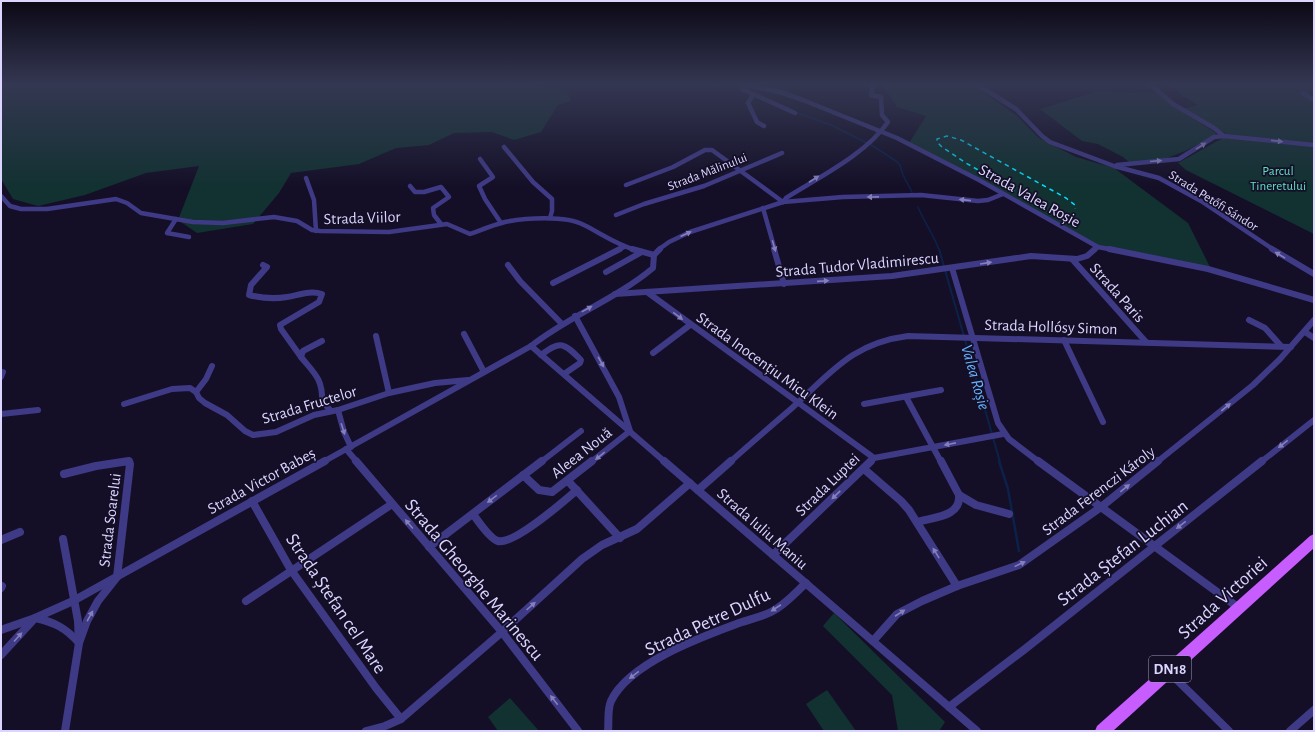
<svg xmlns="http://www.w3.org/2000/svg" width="1315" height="732" font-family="'Alegreya Sans',sans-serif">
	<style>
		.green { fill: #123131 }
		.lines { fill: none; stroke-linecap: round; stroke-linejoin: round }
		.stream-far2 { stroke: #0c2149; stroke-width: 1.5 }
		.stream-far1 { stroke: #0c2149; stroke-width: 2 }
		.stream { stroke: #0c2149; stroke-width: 2.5 }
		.street-far2 { stroke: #3f3a86; stroke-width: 4.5 }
		.street-far1 { stroke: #3f3a86; stroke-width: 6 }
		.street { stroke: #3f3a86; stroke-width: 8 }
		.primary { fill: #c75cff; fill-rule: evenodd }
		.rail { stroke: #01deff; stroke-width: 1.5; stroke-dasharray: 4.5 4; stroke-linecap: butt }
		.oneway { fill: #8580bc }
		.labels { text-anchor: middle; stroke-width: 3.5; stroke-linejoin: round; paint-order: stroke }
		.far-park-label { font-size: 13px; fill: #60e0c4; stroke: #140f27 }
		.far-street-label { font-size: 13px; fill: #dbd5ff; stroke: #140f27 }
		.shield { fill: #140f27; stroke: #9f9abe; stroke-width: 1 }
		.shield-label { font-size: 15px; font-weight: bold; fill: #dbd5ff }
		.street-label { font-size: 16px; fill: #dbd5ff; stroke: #140f27 }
		.water-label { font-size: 17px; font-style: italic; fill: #63b2ff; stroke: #140f27 }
		.near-street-label { font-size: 19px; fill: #dbd5ff; stroke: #140f27 }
	</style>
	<rect width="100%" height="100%" fill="#140f27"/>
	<!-- green -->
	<g class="green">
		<polygon points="1,84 525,84 568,91 571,101 558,105 541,132 514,140 492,132 454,133 429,145 396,148 359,164 291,173 279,193 253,224 197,233 178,220 199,166 146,173 85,195 38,206 13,199 1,179"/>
		<polygon points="882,84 971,84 1017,116 1039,138 1076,157 1114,168 1188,223 1212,271 1098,247 909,143 926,116 897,107"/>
		<polygon points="1171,84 1314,84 1314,93 1305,94 1314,101 1314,143 1227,134 1182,109 1198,105 1183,96"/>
		<polygon points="1099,91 1133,93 1158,92 1170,104 1216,133 1215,135 1185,151 1162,160 1130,163 1123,157 1098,144 1082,141 1040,109"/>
		<polygon points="1223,138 1314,145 1314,234 1186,170 1178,163"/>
		<polygon points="834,613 945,722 939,731 898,731 892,695 823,626"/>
		<polygon points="827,690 856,731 824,731 806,704"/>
		<polygon points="510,698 539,731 498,731 488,717"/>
	</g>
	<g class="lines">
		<!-- stream-far2 -->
		<g class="stream-far2">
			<polyline points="708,86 742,88"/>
			<polyline points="795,112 831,125 873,146 896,161 900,165 903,175 913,194"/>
			<path d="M918,207C924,222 934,235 939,250"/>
		</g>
		<!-- stream-far1 -->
		<polyline class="stream-far1" points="939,249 1000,462"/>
		<!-- stream -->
		<polyline class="stream" points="999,461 1008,489 1019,551"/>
		<!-- street-far2 -->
		<g class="street-far2">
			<polyline points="742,84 780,92 803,100 897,138 979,180 1098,247 1114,250"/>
			<polyline points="743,84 742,89 795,113"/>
			<polyline points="976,84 1016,109 1042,136 1050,142 1114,166 1159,178 1201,201 1274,250"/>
			<polyline points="1150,84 1173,104 1214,128 1224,136"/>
			<polyline points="1303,93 1314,100"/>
			<polyline points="753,95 748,103 757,122 764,126"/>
			<polyline points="504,147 533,182 552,199 552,211 550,218"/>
			<polyline points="480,159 493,177 479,186 485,199 501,223"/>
			<polyline points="1117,165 1179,159 1214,137 1224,136 1314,145"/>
			<polyline points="306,178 314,200 316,231"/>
			<polyline points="626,185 673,167 705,150 712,150 783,202"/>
			<polyline points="410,186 415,192 424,192 441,187 449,197 433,208 434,215 441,224"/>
			<path d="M1,196L10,206L21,209H47L116,199L127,203L141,213L193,222L223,223L274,217L297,221L312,230L320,231L389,232L447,224L470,234C481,230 493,225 505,222C524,218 566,215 584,225C602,234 617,245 636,250"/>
			<path d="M783,202L786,198C819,177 865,155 888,122L882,115L881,97L871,95L873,84"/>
			<polyline points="763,208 775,250"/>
			<polyline points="616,215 644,204 704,186 782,153"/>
			<polyline points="176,219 167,233 189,237"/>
			<polyline points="618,250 624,247"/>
			<polyline points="658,250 669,242 690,232 783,202 843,197 921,195 978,201 988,200 1003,194"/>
			<polyline points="1094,250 1098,247"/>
		</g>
		<!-- street-far1 -->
		<g class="street-far1">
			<polyline points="632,249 654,255"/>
			<polyline points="774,249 784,284"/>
			<polyline points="1109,249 1208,269 1314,300"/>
			<polyline points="1272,249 1314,274"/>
			<polyline points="1072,259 1146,342"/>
			<path d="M263,265L267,267L251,285L249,295C261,298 275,299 287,297C299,295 310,290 322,294L319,302L280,325L281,329L301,357"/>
			<polyline points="508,265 520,281 561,323"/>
			<polyline points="952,268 998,423 1009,439 1039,462"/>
			<polyline points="606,272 642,252"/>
			<polyline points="553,283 620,249"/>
			<polyline points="647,292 874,458"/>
			<polyline points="615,294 892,276 1031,256 1077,259 1087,256 1095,249"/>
			<polyline points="575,316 619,397 630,431 591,462"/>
			<polyline points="1249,320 1265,328 1281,346"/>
			<polyline points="1305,332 1314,338"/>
			<polyline points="464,334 484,372"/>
			<polyline points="376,336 389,393"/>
			<polyline points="1064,340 1103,422"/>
			<path d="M322,341L303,351L301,357C314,373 323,379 322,401L331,411"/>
			<polyline points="531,346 665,462"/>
			<polyline points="653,353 690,325"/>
			<path d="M541,355C561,340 564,343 581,360L580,363L564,374"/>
			<polyline points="1,377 3,372"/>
			<polyline points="196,392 206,379 212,366"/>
			<polyline points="906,397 941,462"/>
			<polyline points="124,404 172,389 190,388 196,392 199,398 205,403 227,415 245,431 253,435 276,432 314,415 338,410 389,393 435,383 468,380"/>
			<polyline points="864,404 941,390"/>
			<polyline points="338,410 344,432 351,447"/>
			<polyline points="1,414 38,410"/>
			<polyline points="346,449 357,462"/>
			<polyline points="123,462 129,462"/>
			<path d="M323,462L531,346C569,316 616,299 653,268L654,255L660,249"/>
			<polyline points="541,462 581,431"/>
			<path d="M730,462C750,444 771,426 792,408C831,373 852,343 908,336L1291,347"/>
			<polyline points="870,462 874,458 1003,434"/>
			<polyline points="1157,462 1253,385 1280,359 1314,320"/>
			<polyline points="1261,462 1314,420"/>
		</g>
		<!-- street -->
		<g class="street">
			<polyline points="356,461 502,632 578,731"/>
			<polyline points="664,461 977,731"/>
			<polyline points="941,461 959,495 976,505 1009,514"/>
			<polyline points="1038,461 1239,608"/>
			<polyline points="864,469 901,501 909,510 957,586"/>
			<polyline points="523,475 539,490 552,492 592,461"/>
			<polyline points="568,481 620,538"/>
			<polyline points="698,490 731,461"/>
			<polyline points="252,501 291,570 376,688 401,719"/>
			<path d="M473,514C478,521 490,539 498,541C514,545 564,501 577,490"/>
			<path d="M917,522C934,517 961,517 959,495"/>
			<polyline points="63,539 78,621 79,643 65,731"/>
			<polyline points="1,540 20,532"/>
			<polyline points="429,547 542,461"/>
			<polyline points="773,555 871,461"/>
			<polyline points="1,588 2,586"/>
			<polyline points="246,601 392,504"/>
			<polyline points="1,630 35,618 73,601 325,461"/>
			<polyline points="873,641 897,614 922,601 957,586 1019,565 1101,507 1158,461"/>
			<path d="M1,655L35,618C54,622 66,628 79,643L87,621L98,601L117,577L130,464L129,461L96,466L64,474"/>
			<polyline points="1168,671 1229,731"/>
			<polyline points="949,707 1025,649 1262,461"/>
			<polyline points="366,731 385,726 401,719 502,632 582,559 602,545 637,529 690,483"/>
			<path d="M608,731C609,722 607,710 611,701C629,663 701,637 739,623C750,619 761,617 771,612C785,605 795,593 806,583"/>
			<polyline points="1290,731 1314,710"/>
		</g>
		<!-- primary -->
		<polygon class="primary" points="1314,534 1314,548 1113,731 1095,731 1097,726 1310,536"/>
		<!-- rail -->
		<polyline class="rail" points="1044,208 966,163 942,147 937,142 937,139 947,136 961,140 1066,198 1075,205 1075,209"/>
	</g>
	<!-- one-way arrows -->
	<defs><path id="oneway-solid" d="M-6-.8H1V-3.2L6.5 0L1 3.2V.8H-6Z"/></defs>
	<g class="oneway">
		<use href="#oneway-solid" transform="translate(1277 141) rotate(6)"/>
		<use href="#oneway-solid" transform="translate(1201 146) rotate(-32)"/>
		<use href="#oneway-solid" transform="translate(1156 161) rotate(-5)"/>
		<use href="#oneway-solid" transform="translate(814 179) rotate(-33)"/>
		<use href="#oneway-solid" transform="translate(873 197) rotate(179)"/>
		<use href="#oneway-solid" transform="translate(965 200) rotate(-174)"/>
		<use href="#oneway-solid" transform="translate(686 234) rotate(-24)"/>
		<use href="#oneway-solid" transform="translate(774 246) rotate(74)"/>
		<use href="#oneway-solid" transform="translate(1280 255) rotate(-149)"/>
		<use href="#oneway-solid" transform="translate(986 263) rotate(-9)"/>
		<use href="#oneway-solid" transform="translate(823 281) rotate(-4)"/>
		<use href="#oneway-solid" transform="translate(587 309) rotate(-29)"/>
		<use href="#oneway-solid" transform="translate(678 316) rotate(37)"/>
		<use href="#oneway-solid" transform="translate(601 362) rotate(61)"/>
		<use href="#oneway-solid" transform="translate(1226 407) rotate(-39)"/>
		<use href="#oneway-solid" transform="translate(343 429) rotate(72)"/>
		<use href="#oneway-solid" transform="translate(950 444) rotate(169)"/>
		<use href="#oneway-solid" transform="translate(1283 444) rotate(142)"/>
		<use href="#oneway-solid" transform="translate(600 456) rotate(141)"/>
		<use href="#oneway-solid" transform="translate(1125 488) rotate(-39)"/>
		<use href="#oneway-solid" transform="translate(836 495) rotate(136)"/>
		<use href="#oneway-solid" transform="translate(492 499) rotate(143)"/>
		<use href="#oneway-solid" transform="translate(409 524) rotate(-130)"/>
		<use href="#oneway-solid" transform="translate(1181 525) rotate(142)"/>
		<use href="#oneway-solid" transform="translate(936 553) rotate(-122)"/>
		<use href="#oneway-solid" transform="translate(1020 564) rotate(-26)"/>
		<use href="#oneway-solid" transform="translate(531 606) rotate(-42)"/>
		<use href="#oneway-solid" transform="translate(776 608) rotate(147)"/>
		<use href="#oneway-solid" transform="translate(900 613) rotate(-33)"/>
		<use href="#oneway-solid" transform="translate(90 616) rotate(-61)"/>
		<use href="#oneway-solid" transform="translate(18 637) rotate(-48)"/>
		<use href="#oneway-solid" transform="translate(634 675) rotate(143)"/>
		<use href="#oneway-solid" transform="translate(554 700) rotate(-128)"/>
	</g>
	<!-- sky -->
	<linearGradient id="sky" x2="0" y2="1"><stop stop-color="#0b0815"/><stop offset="0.45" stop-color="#343752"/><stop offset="1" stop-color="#343752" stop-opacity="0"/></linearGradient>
	<rect width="1315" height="187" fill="url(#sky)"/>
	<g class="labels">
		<!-- far-park labels -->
		<g class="far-park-label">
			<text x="1278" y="175">Parcul<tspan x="1278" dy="15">Tineretului</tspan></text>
		</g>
		<!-- far-street labels -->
		<g class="far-street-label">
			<text transform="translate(707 171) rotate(-21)" y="5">Strada Mălinului</text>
			<text transform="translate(1214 200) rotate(32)" y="5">Strada Petőfi Sándor</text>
		</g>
		<!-- shield labels -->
		<rect class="shield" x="1149" y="656" width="42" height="26" rx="3"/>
		<g class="shield-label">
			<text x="1170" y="674">DN18</text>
		</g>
		<!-- street labels -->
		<g class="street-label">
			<text transform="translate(1030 195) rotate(29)" y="6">Strada Valea Roșie</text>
			<text transform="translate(362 217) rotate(-2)" y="6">Strada Viilor</text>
			<text transform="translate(857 264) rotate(-5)" y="6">Strada Tudor Vladimirescu</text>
			<text transform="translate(1118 292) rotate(48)" y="6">Strada Paris</text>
			<text transform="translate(1051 326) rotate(2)" y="6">Strada Hollósy Simon</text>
			<text transform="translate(768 365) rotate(36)" y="6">Strada Inocențiu Micu Klein</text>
			<text transform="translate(309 404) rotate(-17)" y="6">Strada Fructelor</text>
			<text transform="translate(581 452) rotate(-38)" y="6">Aleea Nouă</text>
			<text transform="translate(261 480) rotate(-29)" y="6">Strada Victor Babeș</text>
			<text transform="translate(827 484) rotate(-44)" y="6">Strada Luptei</text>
			<text transform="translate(1098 490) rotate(-37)" y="6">Strada Ferenczi Károly</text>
			<text transform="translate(109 520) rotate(-83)" y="6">Strada Soarelui</text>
			<text transform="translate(763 528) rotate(41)" y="6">Strada Iuliu Maniu</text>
		</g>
		<!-- water labels -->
		<g class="water-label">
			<text transform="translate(976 377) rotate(74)" y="6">Valea Roșie</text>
		</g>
		<!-- near-street labels -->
		<g class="near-street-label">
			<text transform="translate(1122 552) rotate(-38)" y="7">Strada Ștefan Luchian</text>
			<text transform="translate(475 579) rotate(50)" y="7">Strada Gheorghe Marinescu</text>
			<text transform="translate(1222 597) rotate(-42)" y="7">Strada Victoriei</text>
			<text transform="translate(337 603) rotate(56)" y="7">Strada Ștefan cel Mare</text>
			<text transform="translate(707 621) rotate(-25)" y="7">Strada Petre Dulfu</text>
		</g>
	</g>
	<!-- border -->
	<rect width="1315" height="732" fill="none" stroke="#dbd5ff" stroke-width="4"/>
</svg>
